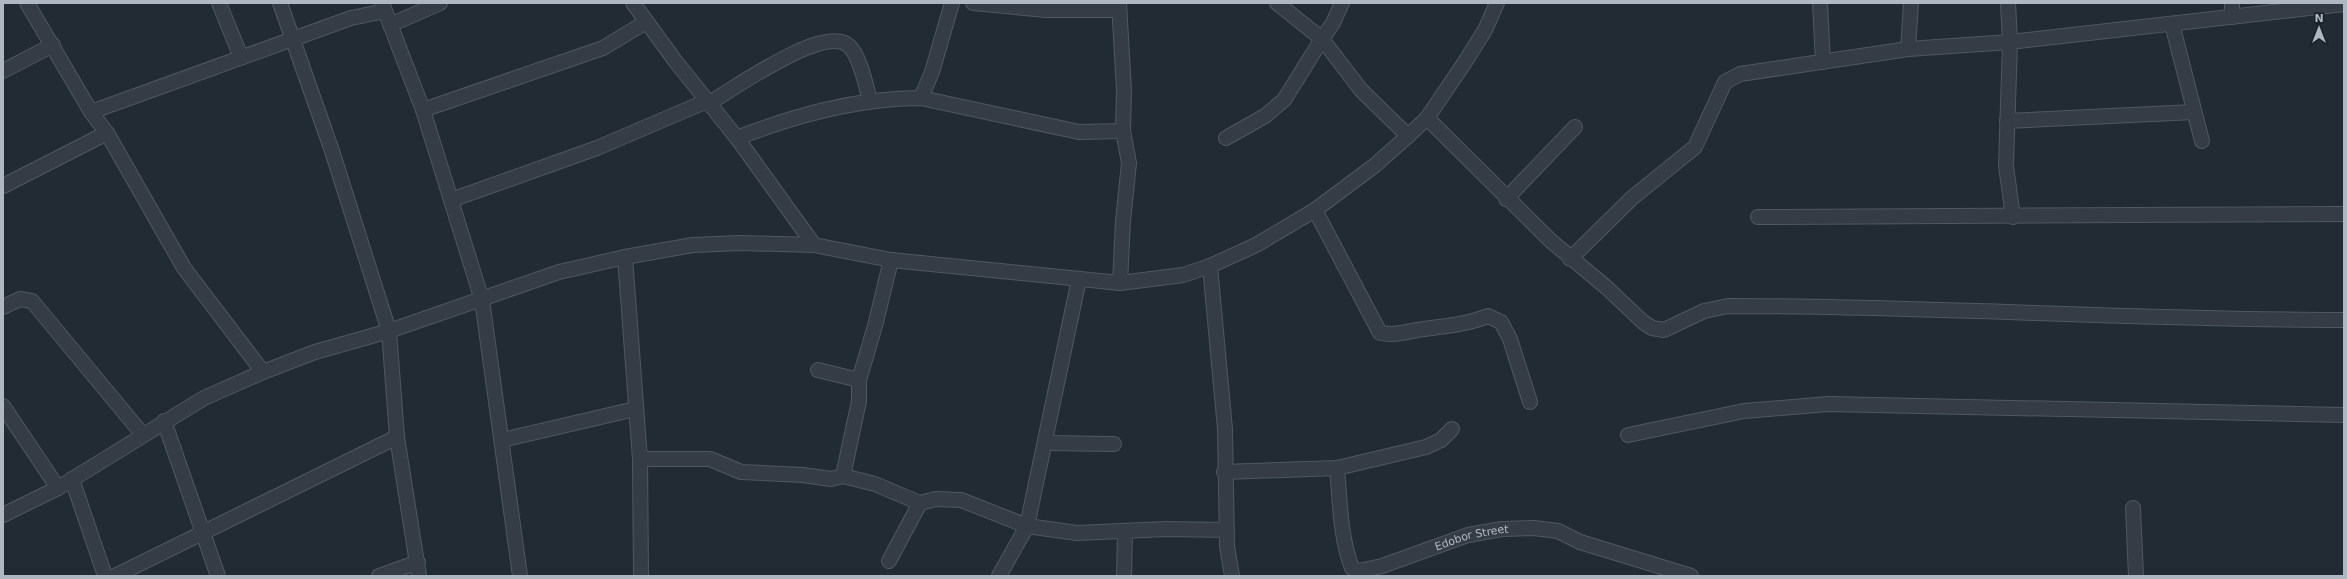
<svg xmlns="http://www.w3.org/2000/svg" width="2347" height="579" font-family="'DejaVu Sans',sans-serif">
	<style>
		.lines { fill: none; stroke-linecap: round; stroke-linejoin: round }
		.minor-casing { stroke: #505760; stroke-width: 16 }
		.minor { stroke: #353c45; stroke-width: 14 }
		.labels { text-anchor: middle; stroke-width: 3.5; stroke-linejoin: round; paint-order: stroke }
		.street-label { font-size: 11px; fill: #afb7c2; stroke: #1b212a }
	</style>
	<rect width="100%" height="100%" fill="#222a34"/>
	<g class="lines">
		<defs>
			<g id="minor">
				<polyline points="27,3 91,112 107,133 184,268 263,372"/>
				<polyline points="219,3 241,57"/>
				<polyline points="280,3 332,151 389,331 397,437 419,576"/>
				<polyline points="382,3 423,110 482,300 520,576"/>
				<polyline points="633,3 676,62 737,138 814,245"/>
				<polyline points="973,3 1046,10 1119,10"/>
				<polyline points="1119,3 1124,90 1123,131 1129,163 1123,221 1120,283"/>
				<polyline points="1342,3 1333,23 1322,39 1361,90 1408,136"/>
				<polyline points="1820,3 1823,62"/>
				<polyline points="2008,3 2010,42 2006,166 2013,217"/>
				<polyline points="2232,3 2232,17"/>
				<polyline points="2172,24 2202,141"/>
				<polyline points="390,25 440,3"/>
				<polyline points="1908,49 1911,3"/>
				<polyline points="3,71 53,45"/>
				<polyline points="921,98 932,72 952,3"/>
				<path d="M709,103C734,89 825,23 849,46C860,56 866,86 870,100"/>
				<polyline points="423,110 603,48 646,22"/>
				<polyline points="91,112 351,18 385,11"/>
				<path d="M1427,118L1551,241L1606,287L1643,322L1652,328L1664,330L1704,311L1728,306C1933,306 2138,320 2344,320"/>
				<polyline points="2007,121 2194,112"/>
				<path d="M737,138C796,115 857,98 921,98L1079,132L1123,131"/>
				<polyline points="1226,138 1265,116 1284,100 1322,39 1277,3"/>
				<polyline points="3,186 107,133"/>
				<polyline points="1506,199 1575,127"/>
				<polyline points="451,200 597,148 707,101"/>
				<path d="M1315,210L1380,333C1396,336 1408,331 1424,329C1446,326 1468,324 1488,316L1501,322L1510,339L1530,402"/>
				<polyline points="1758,217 2344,214"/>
				<polyline points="625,257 640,459 641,576"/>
				<polyline points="1570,259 1632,198 1695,147 1725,82 1740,74 1908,49 2010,42 2344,4"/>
				<polyline points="891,260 875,326 859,380 859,401 843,476 875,484 920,503 936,499 961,500 1027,526 1077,533 1166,529 1227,530"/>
				<polyline points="1210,266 1225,429 1227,546 1232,576"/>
				<polyline points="3,307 20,299 32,301 143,435"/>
				<polyline points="818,370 859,380"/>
				<polyline points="3,406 58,488"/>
				<polyline points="164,421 218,576"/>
				<polyline points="1628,435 1744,411 1828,404 2344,415"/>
				<polyline points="502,440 635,409"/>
				<polyline points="1046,443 1114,444"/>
				<polyline points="640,459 710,459 741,472 803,475 831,479 843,476"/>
				<path id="s1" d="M1337,468C1340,501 1340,537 1352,568L1359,571L1382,566L1468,535L1502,529L1534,528L1558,531L1580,542L1691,576"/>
				<polyline points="1224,472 1337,468 1426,447 1441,440 1452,429"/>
				<polyline points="72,479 105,576"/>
				<polyline points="2133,508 2136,576"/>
				<polyline points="3,515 58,488 204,398 263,372 315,352 389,331 559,272 625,257 693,245 740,243 814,245 891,260 1120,283 1183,275 1210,266 1256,245 1315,210 1374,166 1408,136 1427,118 1463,65 1485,30 1497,3"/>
				<polyline points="889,561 920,503"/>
				<polyline points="115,576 397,437"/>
				<polyline points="379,576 418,562"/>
				<polyline points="999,576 1027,526 1079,279"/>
				<polyline points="1124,576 1125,532"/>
			</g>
		</defs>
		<!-- minor casing -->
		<use href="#minor" class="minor-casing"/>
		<!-- minor -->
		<use href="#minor" class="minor"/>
	</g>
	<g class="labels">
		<!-- street labels -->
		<g class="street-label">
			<text dy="4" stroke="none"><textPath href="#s1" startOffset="227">Edobor Street</textPath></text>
		</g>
	</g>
	<!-- border -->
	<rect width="2347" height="579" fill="none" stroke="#afb7c2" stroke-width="8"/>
	<!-- north arrow -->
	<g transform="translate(2319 28)" stroke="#1b212a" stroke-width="3" paint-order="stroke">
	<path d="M0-3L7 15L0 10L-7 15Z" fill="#afb7c2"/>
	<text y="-6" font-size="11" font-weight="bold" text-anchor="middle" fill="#afb7c2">N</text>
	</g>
</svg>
